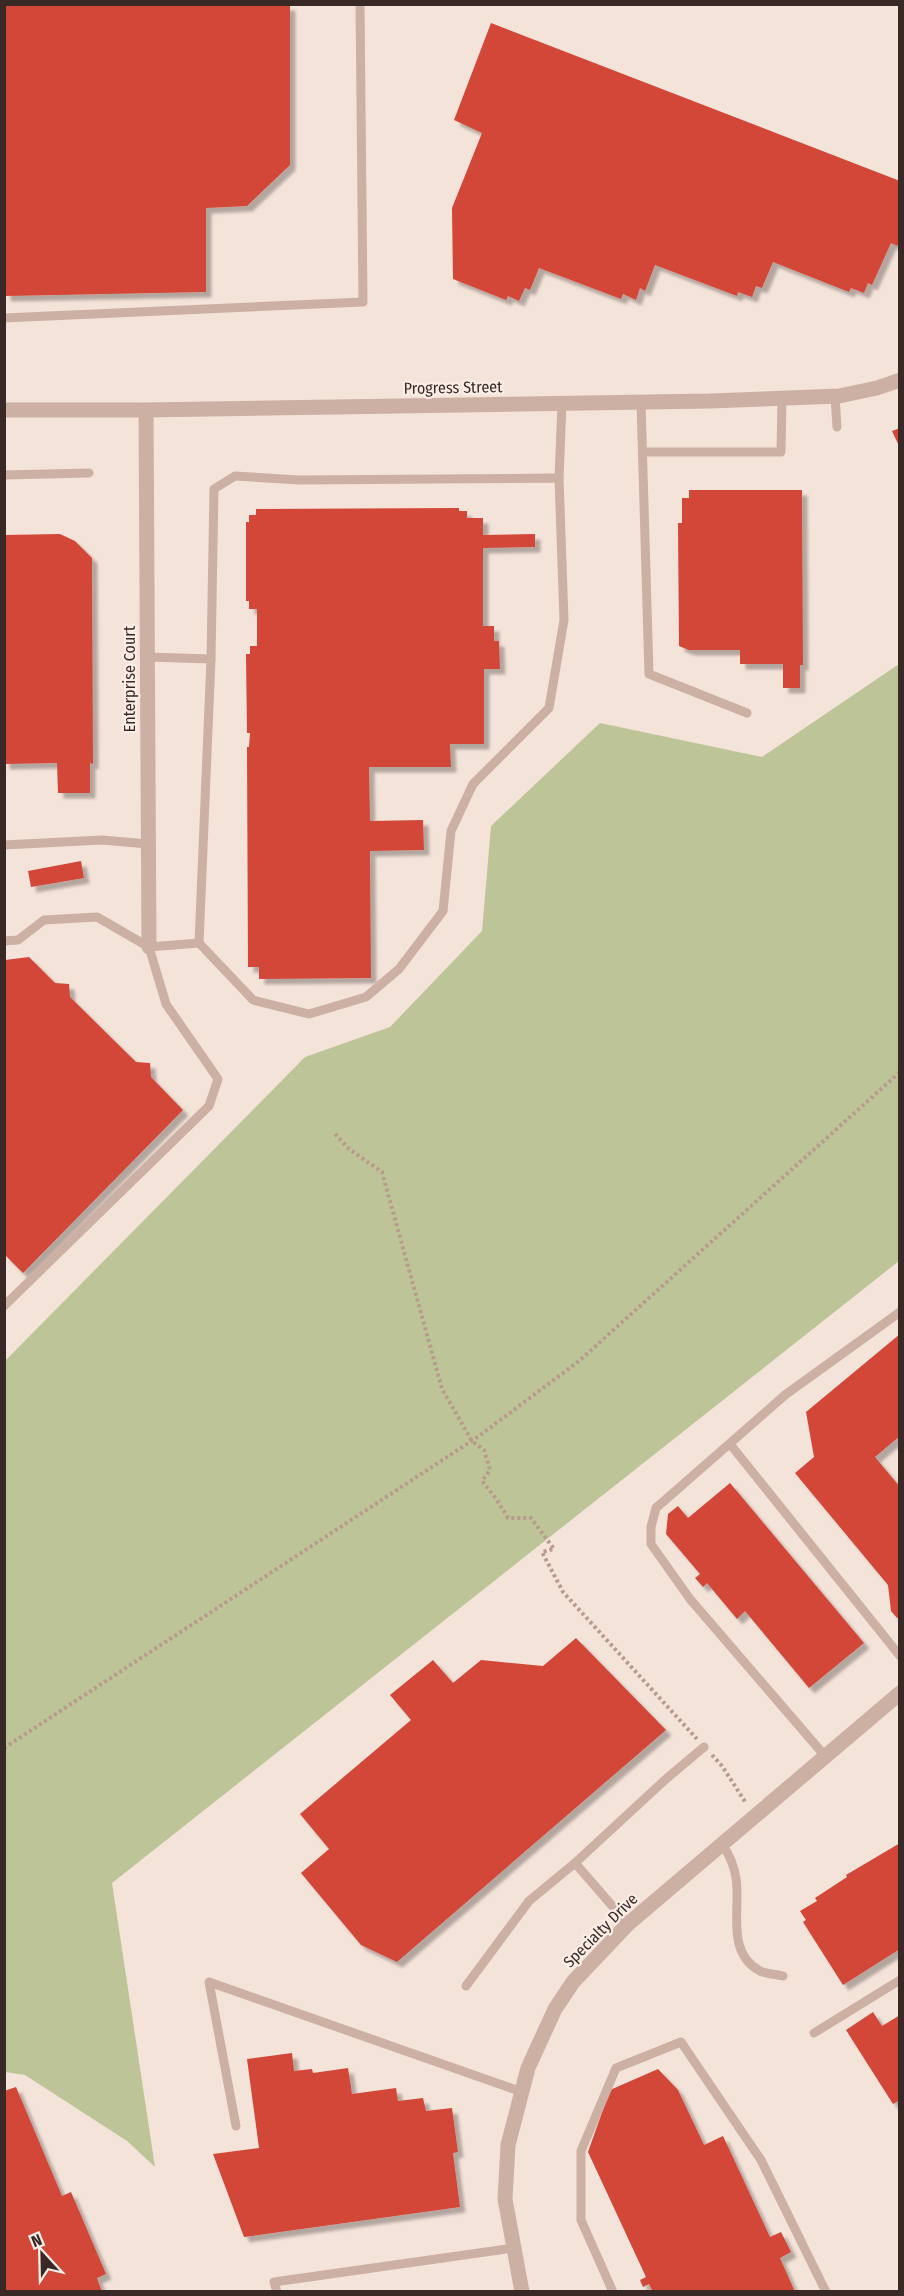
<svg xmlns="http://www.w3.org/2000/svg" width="904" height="2296" font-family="'Fira Sans Condensed',sans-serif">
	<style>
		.green { fill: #bdc598 }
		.building { fill: #d24639; filter: url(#shadow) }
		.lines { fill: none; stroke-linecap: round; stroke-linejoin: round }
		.path { stroke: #b99a8e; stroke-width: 4; stroke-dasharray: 3 3; stroke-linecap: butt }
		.lane { stroke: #cdb0a4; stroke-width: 9 }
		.street { stroke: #cdb0a4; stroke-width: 15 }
		.labels { text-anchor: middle; stroke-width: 4.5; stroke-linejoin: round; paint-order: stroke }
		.street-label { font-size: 16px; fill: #382926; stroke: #fbeee6 }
	</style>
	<defs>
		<filter id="shadow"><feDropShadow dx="5.5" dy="5.5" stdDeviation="1.5" flood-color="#0004"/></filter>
	</defs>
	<rect width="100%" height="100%" fill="#f4e3d9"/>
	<!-- green -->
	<polygon class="green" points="899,664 899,1261 112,1883 155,2167 127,2141 25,2075 5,2072 5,1361 305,1057 390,1027 482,931 491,826 600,723 762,757"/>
	<!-- building -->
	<g class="building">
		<polygon points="5,5 290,5 290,165 247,206 206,208 206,292 5,296"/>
		<polygon points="491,23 900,181 900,241 897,246 891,243 872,285 868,283 864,293 851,288 849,292 773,262 762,288 756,286 752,297 738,292 737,296 655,265 645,291 640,288 636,300 623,294 621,299 539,268 530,290 525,288 519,301 508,296 506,300 453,279 452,208 482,133 454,120"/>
		<polygon points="900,428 900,448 892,431"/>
		<polygon points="689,490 802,490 803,665 800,665 800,688 783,688 783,664 740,664 740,650 689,650 679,646 678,523 682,523 682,498 689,498"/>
		<polygon points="459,508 459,511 467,511 467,518 483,518 483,535 535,534 535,547 483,548 483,626 494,626 494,641 499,641 500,669 484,669 484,744 450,744 451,767 369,767 370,821 423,820 424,850 370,851 371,978 259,979 259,967 248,967 247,747 249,747 250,733 247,733 246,654 250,654 250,646 257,646 257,609 249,609 249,601 246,601 246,522 249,522 249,515 256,515 256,509"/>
		<polygon points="60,534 75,541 92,558 93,764 90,763 90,793 58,793 57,763 4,764 4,535"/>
		<polygon points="81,861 84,878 31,887 28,871"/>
		<polygon points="29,957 55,983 69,984 70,997 136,1062 150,1063 151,1077 183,1110 23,1273 5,1255 5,960"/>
		<polygon points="900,1334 900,1436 875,1457 900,1487 900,1616 897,1618 891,1611 888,1585 795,1473 814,1457 806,1412"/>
		<polygon points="730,1483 864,1643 809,1688 745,1611 737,1619 707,1583 703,1587 695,1578 700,1574 666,1534 668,1514 678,1506 688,1518"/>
		<polygon points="576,1638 666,1730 397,1962 361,1945 301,1873 329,1849 300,1814 411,1720 390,1695 433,1660 453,1683 481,1660 543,1666"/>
		<polygon points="900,1843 900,1949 843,1985 803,1922 806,1920 800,1911 817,1901 815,1898 847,1877 846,1875"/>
		<polygon points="873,2012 882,2026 900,2015 900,2100 893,2104 846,2030"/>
		<polygon points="292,2053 294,2071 312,2069 313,2073 348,2068 352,2094 396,2088 398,2101 423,2098 426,2111 452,2108 458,2152 453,2153 460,2207 244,2237 213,2154 259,2148 247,2059"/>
		<polygon points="658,2069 678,2090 704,2145 723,2136 770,2237 781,2232 791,2252 780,2258 795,2292 653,2292 649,2284 643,2287 640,2280 646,2277 588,2152 610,2090"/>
		<polygon points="16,2087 62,2196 71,2192 106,2274 97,2278 102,2292 4,2292 4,2091"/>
	</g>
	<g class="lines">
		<!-- path -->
		<g class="path">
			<polyline points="335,1134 349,1149 382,1172 442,1389 472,1441 484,1450 490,1470 482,1481 497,1500 508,1518 531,1518 554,1549 542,1552 563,1592 697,1739"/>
			<polyline points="4,1748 479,1436 579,1361 900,1072"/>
			<polyline points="712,1755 722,1766 746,1803"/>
		</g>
		<!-- lane -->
		<g class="lane">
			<polyline points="4,318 363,302 360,4"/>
			<polyline points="835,396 837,427"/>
			<polyline points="641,403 649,674 747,713"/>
			<polyline points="643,452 781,452 782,398"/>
			<polyline points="4,475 89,473"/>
			<polyline points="559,478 562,404"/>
			<polyline points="4,845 102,840 148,844"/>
			<polyline points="4,941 18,940 44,920 97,917 149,947 199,943 253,1000 309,1014 366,997 399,969 443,911 451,831 473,784 549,708 564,620 559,478 299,480 235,476 214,489 211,659 147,657"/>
			<polyline points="199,943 211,659"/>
			<polyline points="4,1306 209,1106 218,1079 166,1004 149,947"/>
			<polyline points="730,1444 900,1656"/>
			<polyline points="825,1756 690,1599 651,1544 651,1527 656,1508 785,1395 900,1312"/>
			<path d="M722,1844C729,1854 734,1865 736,1878C741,1908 725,1952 760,1971C767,1974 776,1974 783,1976"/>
			<polyline points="575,1863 666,1779 704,1747"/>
			<polyline points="466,1986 529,1901 575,1863 628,1924"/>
			<polyline points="814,2033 900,1980"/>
			<polyline points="236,2126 209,1982 522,2092"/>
			<polyline points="277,2292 274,2282 514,2248"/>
			<polyline points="613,2292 581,2220 581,2151 616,2068 681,2042 761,2160 826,2292"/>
		</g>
		<!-- street -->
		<g class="street">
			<polyline points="4,410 146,410 710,401 839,396 877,388 900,380"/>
			<polyline points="146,410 149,947"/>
			<polyline points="522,2292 505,2199 508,2145 528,2068 555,2009 573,1982 628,1924 900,1693"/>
		</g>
	</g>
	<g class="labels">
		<!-- street labels -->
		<g class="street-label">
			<text transform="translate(453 387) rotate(-1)" y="6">Progress Street</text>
			<text transform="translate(129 679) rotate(-90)" y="6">Enterprise Court</text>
			<text transform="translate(600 1930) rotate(-45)" y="6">Specialty Drive</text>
		</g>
	</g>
	<!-- border -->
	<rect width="904" height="2296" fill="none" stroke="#382926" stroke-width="12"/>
	<!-- north arrow -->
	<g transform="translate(42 2254) rotate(338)" stroke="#fbeee6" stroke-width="4.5" paint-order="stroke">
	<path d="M0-4.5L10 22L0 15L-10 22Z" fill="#382926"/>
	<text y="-9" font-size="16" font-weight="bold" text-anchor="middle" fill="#382926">N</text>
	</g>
</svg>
